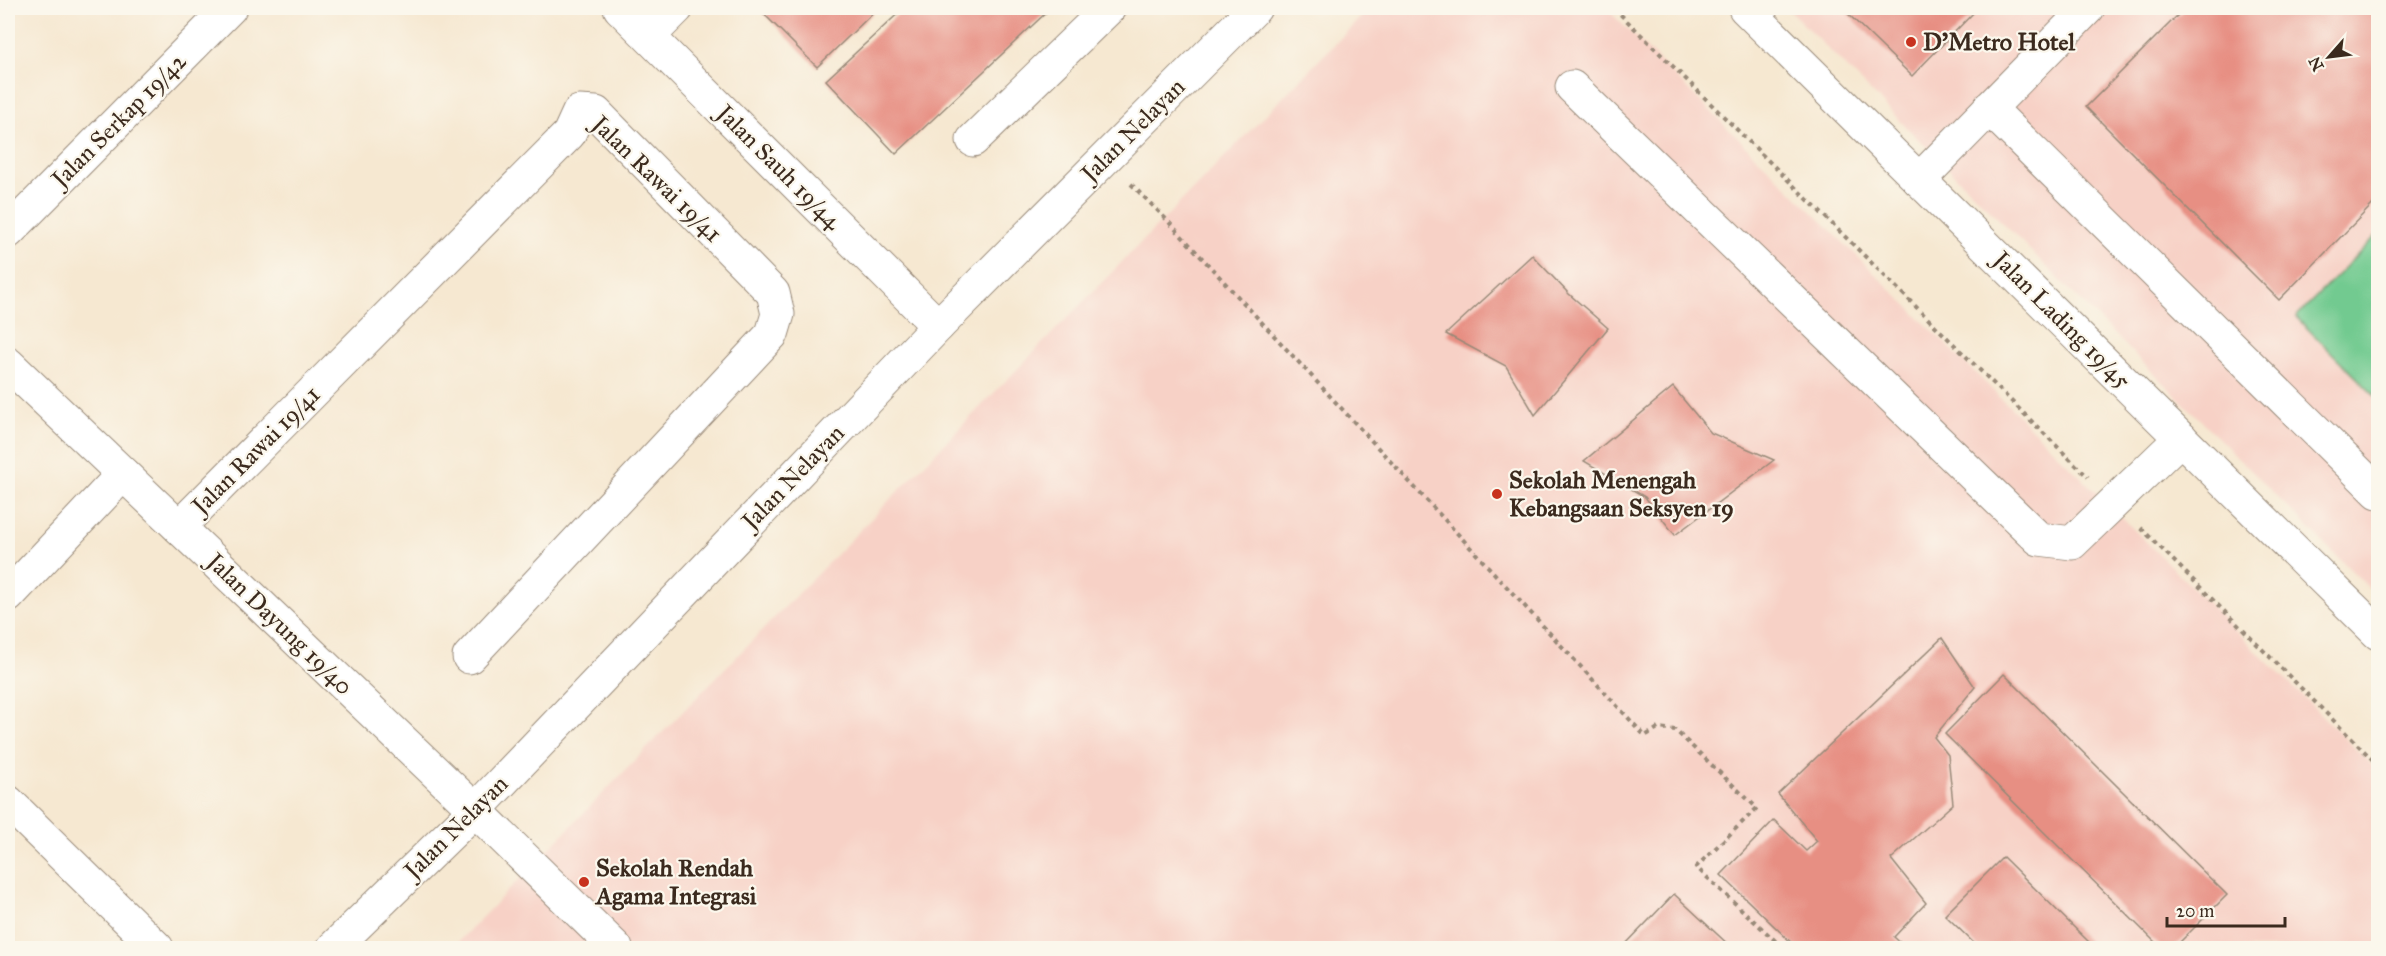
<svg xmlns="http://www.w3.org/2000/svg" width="2386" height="956" font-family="'IM FELL Great Primer',serif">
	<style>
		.built { fill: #f7d1c6 }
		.green { fill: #72ca90; stroke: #567a57; stroke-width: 1.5 }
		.building { fill: #e78f83 }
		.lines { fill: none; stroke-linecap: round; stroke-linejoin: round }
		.minor-casing { stroke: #988978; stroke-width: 35 }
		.path { stroke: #988978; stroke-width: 4; stroke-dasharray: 4.5 4.5; stroke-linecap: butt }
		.minor { stroke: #fff; stroke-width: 33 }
		.poi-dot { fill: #c8321e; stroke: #fbf7ec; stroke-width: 2 }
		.labels { text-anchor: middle; stroke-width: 4.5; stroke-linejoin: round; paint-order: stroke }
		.poi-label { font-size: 24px; font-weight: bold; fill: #3b2a1e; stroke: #fbf7ec; text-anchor: start }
		.street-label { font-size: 24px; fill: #3b2a1e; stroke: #fbf7ec }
	</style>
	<rect width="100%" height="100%" fill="#fbf7ec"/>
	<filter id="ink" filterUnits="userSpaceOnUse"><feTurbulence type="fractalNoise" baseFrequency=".0167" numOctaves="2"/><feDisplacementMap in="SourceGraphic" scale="12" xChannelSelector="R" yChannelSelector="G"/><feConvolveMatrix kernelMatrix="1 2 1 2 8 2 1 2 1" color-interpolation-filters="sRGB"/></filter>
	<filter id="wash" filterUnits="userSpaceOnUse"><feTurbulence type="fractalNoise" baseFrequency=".008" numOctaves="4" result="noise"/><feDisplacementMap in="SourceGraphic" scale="24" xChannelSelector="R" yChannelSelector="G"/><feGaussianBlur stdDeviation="1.35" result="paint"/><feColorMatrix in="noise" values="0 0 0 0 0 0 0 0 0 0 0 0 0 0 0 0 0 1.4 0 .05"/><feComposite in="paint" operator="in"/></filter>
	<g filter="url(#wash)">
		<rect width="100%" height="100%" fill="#f6e8d1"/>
		<!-- built -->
		<g class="built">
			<polygon points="1370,8 1606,8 2378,771 2378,948 452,948"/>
			<polygon points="1787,8 2378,8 2378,597"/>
		</g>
		<!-- green -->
		<polygon class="green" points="2378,234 2378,399 2296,317"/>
		<g id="blocks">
			<!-- building -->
			<g class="building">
				<polygon points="758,8 878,8 817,67"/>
				<polygon points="904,8 1051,8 896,154 826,80"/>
				<polygon points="1842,8 1978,8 1912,76"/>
				<polygon points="2185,8 2378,8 2378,199 2279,300 2086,107"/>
				<polygon points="1532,255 1569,294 1608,328 1535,415 1506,366 1446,334"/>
				<polygon points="1673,387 1711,433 1774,460 1675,535 1645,497 1584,461"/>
				<polygon points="1942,638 1975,687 1934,737 1948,755 1953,804 1891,859 1926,903 1894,937 1906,948 1797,948 1721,875 1774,820 1806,851 1817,841 1778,794"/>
				<polygon points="2004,674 2227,895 2174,948 2161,948 1945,734"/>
				<polygon points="2003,857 2095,948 1979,948 1945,915"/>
				<polygon points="1674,894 1732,948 1622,948"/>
			</g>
		</g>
	</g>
	<g filter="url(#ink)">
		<use href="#blocks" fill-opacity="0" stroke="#988978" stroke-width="1.5"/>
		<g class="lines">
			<defs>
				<g id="minor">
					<polyline points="620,8 938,326"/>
					<polyline points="1745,8 2378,633"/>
					<polyline points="649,36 677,8"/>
					<polyline points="1572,87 2039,539 2072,543 2181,438"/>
					<polyline points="1989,108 2378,492"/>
					<polyline points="973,140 1109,8"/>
					<polyline points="1919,180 2088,8"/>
					<polyline points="8,232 230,8"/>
					<polyline points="8,364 475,810 616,948"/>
					<polyline points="179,527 569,134 579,112 596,113 773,293 778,314 772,334 469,657"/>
					<polyline points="8,596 123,474"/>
					<polyline points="8,802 157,948"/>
					<polyline points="333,948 475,810 938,326 1255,8"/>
				</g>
			</defs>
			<!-- minor casing -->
			<use href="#minor" class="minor-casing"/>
			<!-- path -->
			<g class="path">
				<polyline points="1614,8 2088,477"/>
				<polyline points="1131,184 1165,218 1645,736 1658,728 1675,730 1757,808 1696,867 1783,948"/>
				<polyline points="2141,528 2378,765"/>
			</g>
			<!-- minor -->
			<use href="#minor" class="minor"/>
		</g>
	</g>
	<!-- markers -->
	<g class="poi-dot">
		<circle cx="1911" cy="42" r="6"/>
		<circle cx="1497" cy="494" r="6"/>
		<circle cx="584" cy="882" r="6"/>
	</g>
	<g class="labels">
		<!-- poi labels -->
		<g class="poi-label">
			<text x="1923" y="50">D'Metro Hotel</text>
			<text x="1509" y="488">Sekolah Menengah<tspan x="1509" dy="28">Kebangsaan Seksyen 19</tspan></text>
			<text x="596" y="876">Sekolah Rendah<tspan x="596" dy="28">Agama Integrasi</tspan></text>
		</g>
		<!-- street labels -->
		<g class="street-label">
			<text transform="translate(119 120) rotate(-45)" y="8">Jalan Serkap 19/42</text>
			<text transform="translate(1133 130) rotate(-45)" y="8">Jalan Nelayan</text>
			<text transform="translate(779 167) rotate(45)" y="8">Jalan Sauh 19/44</text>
			<text transform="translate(657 179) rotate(44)" y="8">Jalan Rawai 19/41</text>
			<text transform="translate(2062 320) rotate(45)" y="8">Jalan Lading 19/45</text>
			<text transform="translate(256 450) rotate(-45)" y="8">Jalan Rawai 19/41</text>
			<text transform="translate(793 477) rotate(-46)" y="8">Jalan Nelayan</text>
			<text transform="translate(280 624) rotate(44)" y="8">Jalan Dayung 19/40</text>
			<text transform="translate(456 827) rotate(-45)" y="8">Jalan Nelayan</text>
		</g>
	</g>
	<!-- margin -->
	<rect width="2386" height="956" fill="none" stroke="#fbf7ec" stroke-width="30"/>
	<!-- north arrow -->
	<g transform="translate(2329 57) rotate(242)" stroke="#fbf7ec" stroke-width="4.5" paint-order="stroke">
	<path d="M0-4.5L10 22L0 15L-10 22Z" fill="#3b2a1e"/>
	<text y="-9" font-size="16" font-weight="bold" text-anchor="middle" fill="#3b2a1e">N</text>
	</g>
	<!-- scale -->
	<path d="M2167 917v9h118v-9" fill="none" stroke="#3b2a1e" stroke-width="3"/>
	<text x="2176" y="917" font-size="18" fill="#3b2a1e" stroke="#fbf7ec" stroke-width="4.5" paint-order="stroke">20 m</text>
</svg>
